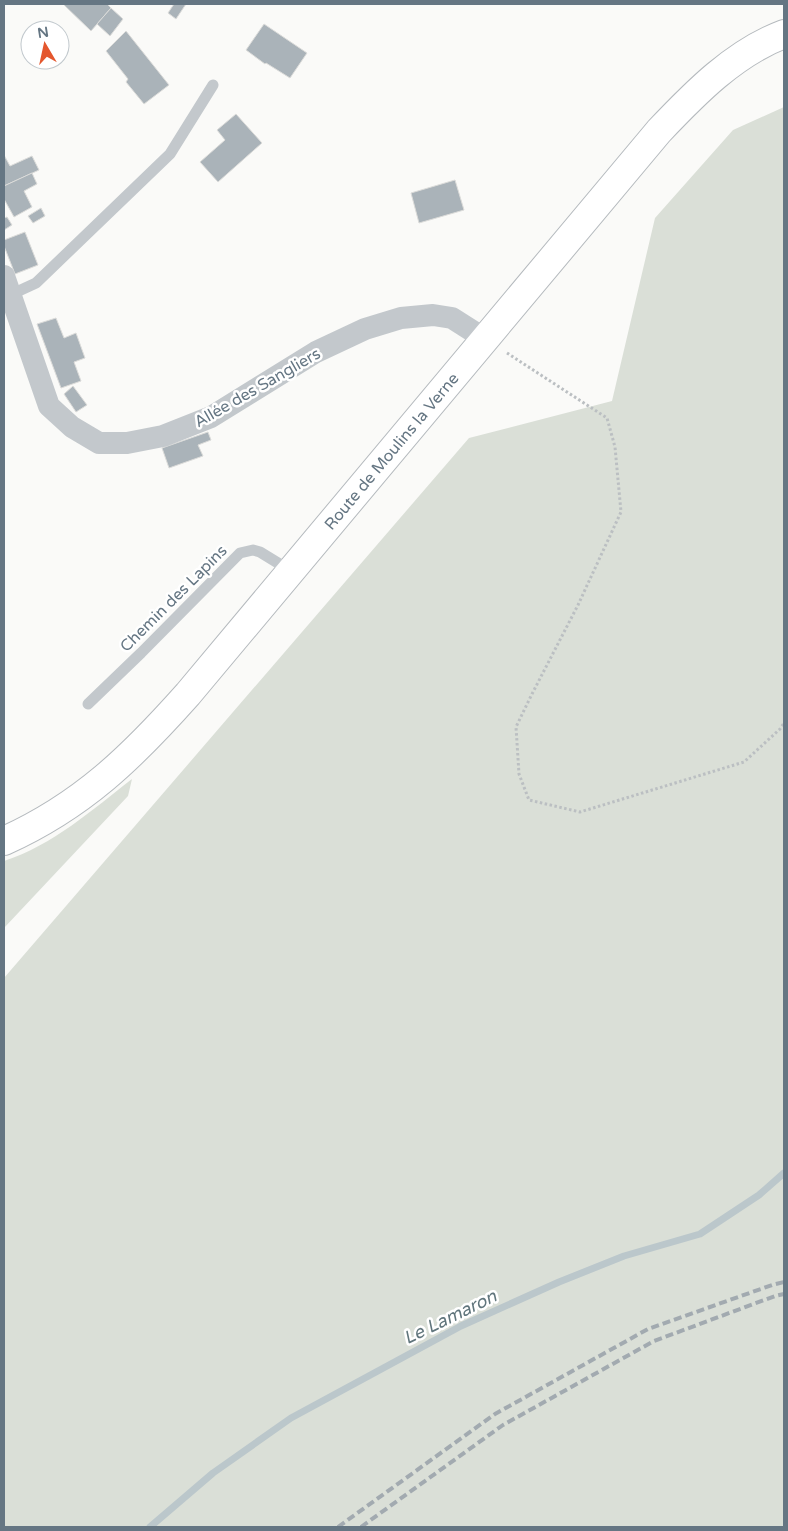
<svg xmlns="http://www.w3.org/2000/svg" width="788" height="1531" font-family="'Varela Round',sans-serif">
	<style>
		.green { fill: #dadfd7 }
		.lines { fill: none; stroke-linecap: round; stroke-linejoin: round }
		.stream { stroke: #bbc7cb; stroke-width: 7 }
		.building { fill: #aab3b9; stroke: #dcdcda }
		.primary-casing { stroke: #b5babe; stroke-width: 30 }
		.path { stroke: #bbbfc2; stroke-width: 3; stroke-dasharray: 2.5 2.5; stroke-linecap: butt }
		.service { stroke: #c3c8cc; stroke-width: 11 }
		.minor { stroke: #c3c8cc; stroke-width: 22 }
		.primary { stroke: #fff; stroke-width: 28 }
		.rail { stroke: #a2aab0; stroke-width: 4; stroke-dasharray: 8 4; stroke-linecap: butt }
		.labels { text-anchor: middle; stroke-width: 5; stroke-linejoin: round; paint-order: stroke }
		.street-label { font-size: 16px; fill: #657683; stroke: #fff }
		.water-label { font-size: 18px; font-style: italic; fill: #60757c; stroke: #fff }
	</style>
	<rect width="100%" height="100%" fill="#fafaf8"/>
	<!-- green -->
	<g class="green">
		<polygon points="784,107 784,1527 4,1527 4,978 469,438 612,401 655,218 733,130"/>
		<path d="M132,779L128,796L4,928V861C53,845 92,810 132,779Z"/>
	</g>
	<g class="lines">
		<!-- stream -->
		<polyline class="stream" points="150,1527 213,1473 291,1418 461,1326 559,1282 624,1256 700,1234 759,1195 784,1173"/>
	</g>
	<!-- building -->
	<g class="building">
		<polygon points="63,4 107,4 111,8 91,31"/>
		<polygon points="174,4 186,4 176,19 168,13"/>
		<polygon points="111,8 123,19 110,36 97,24"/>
		<polygon points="264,24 307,53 290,78 266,63 265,64 246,50"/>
		<polygon points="126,31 169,85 144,104 126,82 128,79 106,51"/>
		<polygon points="236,114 262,143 218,182 200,162 225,140 217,130"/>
		<polygon points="4,155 10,166 32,156 39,170 4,186"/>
		<polygon points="32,173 37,184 24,191 32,207 14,217 4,199 4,186"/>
		<polygon points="455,180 464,210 419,223 411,193"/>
		<polygon points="41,208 45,216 33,223 28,216"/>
		<polygon points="7,217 12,225 4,230 4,218"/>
		<polygon points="25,232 38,265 15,274 4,246 4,240"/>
		<polygon points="56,318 64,338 76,333 85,358 74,362 81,381 61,388 37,324"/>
		<polygon points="73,386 87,405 76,412 64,394"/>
		<polygon points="208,432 211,440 198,445 203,456 169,468 162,448"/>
	</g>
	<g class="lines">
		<defs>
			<path id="primary" d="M4,841C82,806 132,757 188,694L659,131C695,93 734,53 784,34"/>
		</defs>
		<!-- primary casing -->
		<use href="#primary" class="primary-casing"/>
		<!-- path -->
		<polyline class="path" points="507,353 607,418 615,447 621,512 578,605 532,694 516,727 519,774 529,800 580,812 744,762 780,729 784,723"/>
		<!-- service -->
		<g class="service">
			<polyline points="10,295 36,283 170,154 213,85"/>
			<polyline points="88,704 141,653 240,553 253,550 260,552 291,571"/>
		</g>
		<!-- minor -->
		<polyline class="minor" points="4,276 49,406 72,427 99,443 127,443 163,436 211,417 316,352 365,329 401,318 433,315 452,318 485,339"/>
		<!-- primary -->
		<use href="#primary" class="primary"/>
		<!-- rail -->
		<g class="rail">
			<polyline points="338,1527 495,1414 648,1329 772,1285 784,1282"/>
			<polyline points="361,1527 503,1425 654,1341 775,1296 784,1294"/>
		</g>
	</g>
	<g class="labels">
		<!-- street labels -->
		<g class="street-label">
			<text transform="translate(257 387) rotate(-30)" y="6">Allée des Sangliers</text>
			<text transform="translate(391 451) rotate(-50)" y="6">Route de Moulins la Verne</text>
			<text transform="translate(173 598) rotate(-45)" y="6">Chemin des Lapins</text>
		</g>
		<!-- water labels -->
		<g class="water-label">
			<text transform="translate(450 1317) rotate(-26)" y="6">Le Lamaron</text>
		</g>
	</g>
	<!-- border -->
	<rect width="788" height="1531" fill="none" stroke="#657683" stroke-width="10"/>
	<!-- north arrow -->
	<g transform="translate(45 45) rotate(351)"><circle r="24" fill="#ffffff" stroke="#c1c8cd"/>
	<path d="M0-4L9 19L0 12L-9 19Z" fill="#e4572e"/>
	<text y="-8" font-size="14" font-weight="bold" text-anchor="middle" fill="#657683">N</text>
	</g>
</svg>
